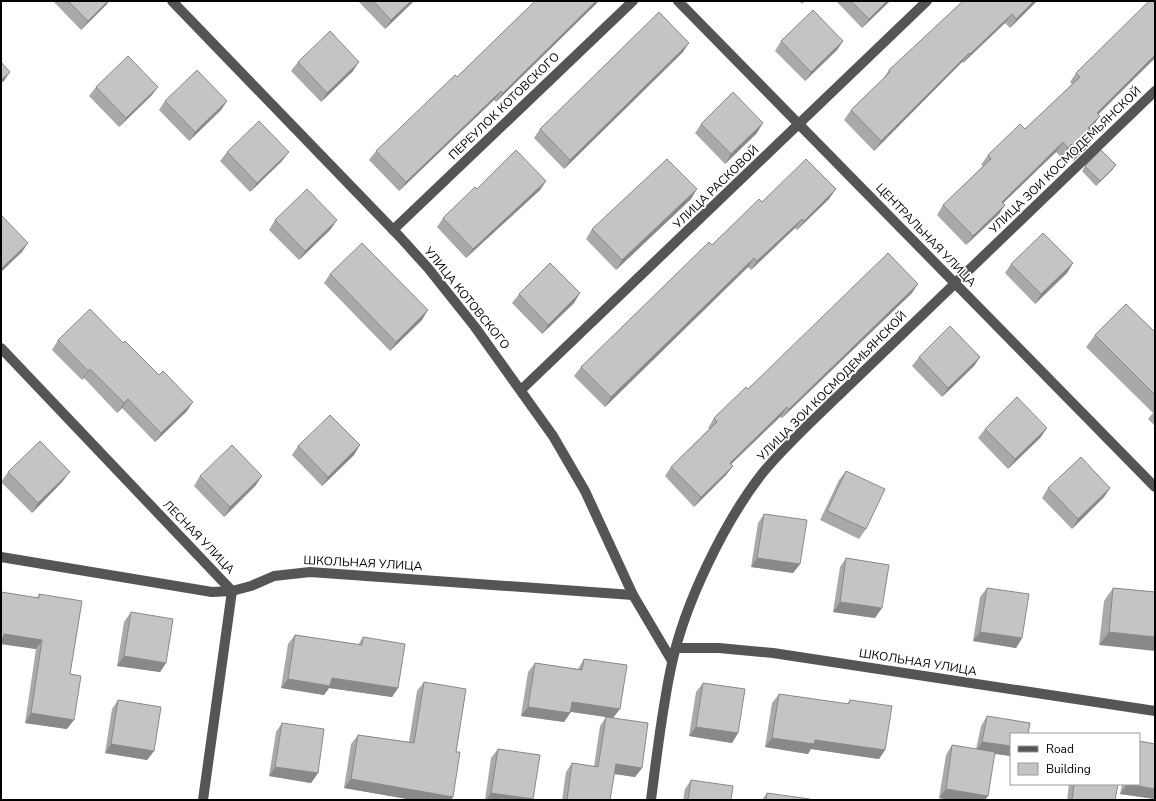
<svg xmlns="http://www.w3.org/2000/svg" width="1156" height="801" font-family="'Nunito Sans',sans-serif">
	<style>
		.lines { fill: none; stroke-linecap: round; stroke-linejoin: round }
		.minor { stroke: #555; stroke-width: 10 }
		.wall { fill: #a9a9a9 }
		.shaded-wall { fill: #898989 }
		.building { fill: #c4c4c4; stroke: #898989 }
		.labels { text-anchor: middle; stroke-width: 3.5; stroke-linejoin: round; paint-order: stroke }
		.street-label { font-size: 12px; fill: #000; stroke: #fff }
	</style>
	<rect width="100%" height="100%" fill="#fff"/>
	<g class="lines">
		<!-- minor -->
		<g class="minor">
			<polyline points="172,1 400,237 428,268 475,327 553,436 585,491 633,595 672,661"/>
			<polyline points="678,1 1155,487"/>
			<polyline points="393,230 633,1"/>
			<polyline points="1,348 232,591 203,800"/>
			<polyline points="521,390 927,1"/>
			<polyline points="1,557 212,592 232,591 251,586 274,576 310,572 633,595"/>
			<polyline points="676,648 719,648 773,653 1155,711"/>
			<path d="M651,800C657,754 662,708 672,663C685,603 724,523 761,475C776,456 794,439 811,422L1155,91"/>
		</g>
	</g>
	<!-- wall -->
	<g class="wall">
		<polygon points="53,1 109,1 107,4 81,30"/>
		<polygon points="358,1 414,1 385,29"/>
		<polygon points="535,1 599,1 496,102 494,100 399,191 369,160 376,151 457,77"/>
		<polygon points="799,1 805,1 802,4"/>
		<polygon points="836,1 890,1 862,28"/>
		<polygon points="963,1 1037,1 1010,28 1005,23 963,63 962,62 874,151 844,120 851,110 883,79 889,70"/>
		<polygon points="781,41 843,41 837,50 805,81 775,51"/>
		<polygon points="683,52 564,169 534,138 540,129"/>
		<polygon points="1155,58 1098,115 1093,126 1089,130 1095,136 1089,146 1073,161 1065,153 1061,157 1056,152 1003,203 1005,205 999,214 966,245 937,215 943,205 983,166 981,165 988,155 1025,129 1072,84 1070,82 1076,73"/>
		<polygon points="298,62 353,71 321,102 291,71"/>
		<polygon points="96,87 158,87 151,96 119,127 89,96"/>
		<polygon points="165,101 227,101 221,110 189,141 159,110"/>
		<polygon points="701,124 757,133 725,164 695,133"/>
		<polygon points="227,152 282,161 250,192 220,161"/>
		<polygon points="1116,165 1112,170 1096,186 1082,171 1085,166"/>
		<polygon points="546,181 540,190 466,258 437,227 443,218"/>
		<polygon points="691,199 616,270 586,239 592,229"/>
		<polygon points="829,199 797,230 795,228 751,270 748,267 605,407 574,376 581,367 712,245 762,202"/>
		<polygon points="275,220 331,229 299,260 269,230"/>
		<polygon points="1073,263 1067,273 1035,304 1005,273 1011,264"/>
		<polygon points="330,274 422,320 390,351 324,283"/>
		<polygon points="912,293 782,418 780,417 731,464 733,466 726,475 694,507 665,476 671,467 709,429 708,428 714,418 748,389"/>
		<polygon points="519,294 574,303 542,334 512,303"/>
		<polygon points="1155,332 1155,426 1148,419 1153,413 1086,347 1095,335"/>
		<polygon points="58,340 187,411 155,442 122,408 117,413 84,378 82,380 52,350"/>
		<polygon points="919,357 980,357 974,366 942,397 912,366"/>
		<polygon points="1047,428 1040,438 1008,469 978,438 985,429"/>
		<polygon points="298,446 354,455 322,486 292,455"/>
		<polygon points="846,471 866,529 859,539 820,520 839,480"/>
		<polygon points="8,472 63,481 32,513 1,482"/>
		<polygon points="200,476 256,485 224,517 194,486"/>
		<polygon points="1048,488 1110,488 1104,497 1072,529 1042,498"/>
		<polygon points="764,514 800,564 793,573 751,567 758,523"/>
		<polygon points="846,558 875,618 833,612 840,567"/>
		<polygon points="987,588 1022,638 1016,648 973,641 980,597"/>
		<polygon points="1113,588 1155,592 1099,645 1104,601"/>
		<polygon points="1,592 37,598 39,594 70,674 67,729 25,723 36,649 1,644"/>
		<polygon points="131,612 166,663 160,672 117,666 124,622"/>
		<polygon points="295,635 358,645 363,637 398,688 392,697 329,688 324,695 281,688 288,644"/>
		<polygon points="584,659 614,718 642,768 635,777 614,774 610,800 562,800 566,772 572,763 594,766 600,726 606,717 571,712 564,722 521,716 528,672 535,663 578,669"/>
		<polygon points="424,682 456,752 453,797 451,800 413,800 344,788 351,744 358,735 409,742 417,691"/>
		<polygon points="703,683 738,733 732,743 689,736 696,692"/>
		<polygon points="779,694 847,704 850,700 885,750 879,759 811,749 808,754 765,747 772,703"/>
		<polygon points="118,700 154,751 147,760 105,753 112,709"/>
		<polygon points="987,716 1011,756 994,754 988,796 985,800 949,800 939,798 946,755 952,745 976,749 981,726"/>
		<polygon points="282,723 318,773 311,783 269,776 276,732"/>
		<polygon points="498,749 533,799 532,800 485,800 491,758"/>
		<polygon points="691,780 731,800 683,800 685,789"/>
		<polygon points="1069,784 1118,784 1115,800 1067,800"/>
		<polygon points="1122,784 1139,784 1155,799 1120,794"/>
		<polygon points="767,793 810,800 762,800"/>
	</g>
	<!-- shaded-wall -->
	<g class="shaded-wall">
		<polygon points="108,1 109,1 107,4 81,30 88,21"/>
		<polygon points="411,1 414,1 385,29 391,20"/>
		<polygon points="596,1 599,1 496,102 503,93"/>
		<polygon points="887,1 890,1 862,28 869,19"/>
		<polygon points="1034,1 1037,1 1010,28 1016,19"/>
		<polygon points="1012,14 1005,23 963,63 970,54"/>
		<polygon points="843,41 837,50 805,81 811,72"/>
		<polygon points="689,43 683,52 564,169 570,160"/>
		<polygon points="969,53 962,62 874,151 881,141"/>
		<polygon points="1155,55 1155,58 1090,122 1097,113"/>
		<polygon points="359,62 353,71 321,102 327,93"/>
		<polygon points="10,72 4,81 1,83 1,80"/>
		<polygon points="158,87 151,96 119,127 126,118"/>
		<polygon points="501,91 494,100 399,191 406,182"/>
		<polygon points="227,101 221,110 189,141 195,132"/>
		<polygon points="1100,116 1093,126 1081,138 1088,128"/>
		<polygon points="763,123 757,133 725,164 731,154"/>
		<polygon points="1095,136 1089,146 1073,161 1079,152"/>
		<polygon points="1063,142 1056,152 995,211 1002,202"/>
		<polygon points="1071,144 1065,153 1061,157 1068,148"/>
		<polygon points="289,152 282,161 250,192 257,183"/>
		<polygon points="1116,165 1112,170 1096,186 1100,181"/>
		<polygon points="546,181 540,190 466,258 473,249"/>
		<polygon points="697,189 691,199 616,270 622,260"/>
		<polygon points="836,189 829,199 797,230 804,221"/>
		<polygon points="1005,205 999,214 966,245 973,236"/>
		<polygon points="802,219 795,228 751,270 757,261"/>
		<polygon points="337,220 331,229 299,260 305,251"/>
		<polygon points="28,243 22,252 1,272 1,269"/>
		<polygon points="754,258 748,267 605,407 611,397"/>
		<polygon points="1073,263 1067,273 1035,304 1041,294"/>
		<polygon points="918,284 912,293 782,418 789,409"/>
		<polygon points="580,293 574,303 542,334 548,325"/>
		<polygon points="428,310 422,320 390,351 396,342"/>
		<polygon points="980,357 974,366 942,397 948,388"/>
		<polygon points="90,369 84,378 82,380 88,371"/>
		<polygon points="128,399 122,408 117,413 124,403"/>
		<polygon points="193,402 187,411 155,442 161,433"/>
		<polygon points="787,407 780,417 723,472 730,463"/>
		<polygon points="1047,428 1040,438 1008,469 1015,459"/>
		<polygon points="360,445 354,455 322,486 328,477"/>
		<polygon points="733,466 726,475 694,507 701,497"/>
		<polygon points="70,472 63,481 32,513 38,503"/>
		<polygon points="262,476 256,485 224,517 230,507"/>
		<polygon points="1110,488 1104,497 1072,529 1078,519"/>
		<polygon points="757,558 800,564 793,573 751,567"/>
		<polygon points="840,602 882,608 875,618 833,612"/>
		<polygon points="980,632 1022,638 1016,648 973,641"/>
		<polygon points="1109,632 1155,637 1155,651 1099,645"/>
		<polygon points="4,634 42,640 36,649 1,644 1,637"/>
		<polygon points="124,656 166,663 160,672 117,666"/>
		<polygon points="332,678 398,688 392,697 329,688 324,695 281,688 288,679"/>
		<polygon points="572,702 620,709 613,718 566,711"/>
		<polygon points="528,707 570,713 564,722 521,716"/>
		<polygon points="31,713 74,720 67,729 25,723"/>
		<polygon points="696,727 738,733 732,743 689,736"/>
		<polygon points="772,738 815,740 885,750 879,759 811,749 808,754 765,747"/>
		<polygon points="982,742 1011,746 1011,756 976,751"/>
		<polygon points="111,744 154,751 147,760 105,753"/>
		<polygon points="616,764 642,768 635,777 609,773"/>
		<polygon points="275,767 318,773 311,783 269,776"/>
		<polygon points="351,779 453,797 451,800 413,800 344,788"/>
		<polygon points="1127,784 1155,789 1155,799 1120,794"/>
		<polygon points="946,789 988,796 985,800 949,800 939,798"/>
		<polygon points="491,793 533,799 532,800 486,800"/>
	</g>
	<!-- building -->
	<g class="building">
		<polygon points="68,1 108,1 88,21"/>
		<polygon points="373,1 411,1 391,20"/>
		<polygon points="535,1 596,1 503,93 501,91 406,182 376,151 455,75 457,77"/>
		<polygon points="851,1 887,1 869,19"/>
		<polygon points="963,1 1034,1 1016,19 1012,14 970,54 969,53 881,141 851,110 890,72 889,70"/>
		<polygon points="1149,1 1155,1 1155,55 1097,113 1100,116 1088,128 1095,136 1079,152 1071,144 1068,148 1063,142 1002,202 1005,205 973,236 943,205 991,159 988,155 1020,124 1025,129 1080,77 1076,73"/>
		<polygon points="813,10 843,41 811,72 781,41"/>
		<polygon points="659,12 689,43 570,160 540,129"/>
		<polygon points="330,31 359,62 327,93 298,62"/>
		<polygon points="128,56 158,87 126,118 96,87"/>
		<polygon points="1,62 10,72 1,80"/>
		<polygon points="197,70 227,101 195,132 165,101"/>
		<polygon points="733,92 763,123 731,154 701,124"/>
		<polygon points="259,121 289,152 257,183 227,152"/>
		<polygon points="516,150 546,181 473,249 443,218 475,187 477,189"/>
		<polygon points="1101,150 1116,165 1100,181 1085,166"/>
		<polygon points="667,159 697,189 622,260 592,229"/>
		<polygon points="806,159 836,189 804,221 802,219 757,261 754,258 611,397 581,367 709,242 712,245 759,199 762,202"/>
		<polygon points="307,189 337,220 305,251 275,220"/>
		<polygon points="1,215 28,243 1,269"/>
		<polygon points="1043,233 1073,263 1041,294 1011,264"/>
		<polygon points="362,243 428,310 396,342 330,274"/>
		<polygon points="888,253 918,284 789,409 787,407 730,463 733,466 701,497 671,467 717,422 714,418 746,387 748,389"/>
		<polygon points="550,263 580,293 548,325 519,294"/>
		<polygon points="1126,304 1155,332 1155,395 1095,335"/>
		<polygon points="90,309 123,343 125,341 159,375 163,371 193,402 161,433 128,399 124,403 90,369 88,371 58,340"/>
		<polygon points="950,326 980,357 948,388 919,357"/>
		<polygon points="1017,397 1047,428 1015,459 985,429"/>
		<polygon points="330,415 360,445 328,477 298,446"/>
		<polygon points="40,441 70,472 38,503 8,472"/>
		<polygon points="232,445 262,476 230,507 200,476"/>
		<polygon points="1081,457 1110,488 1078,519 1048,488"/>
		<polygon points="846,471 885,489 866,529 827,511"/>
		<polygon points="764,514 807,520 800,564 757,558"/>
		<polygon points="846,558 889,565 882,608 840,602"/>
		<polygon points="987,588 1029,594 1022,638 980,632"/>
		<polygon points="1113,588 1155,592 1155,637 1109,632"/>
		<polygon points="1,592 39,598 39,594 82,601 70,674 81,676 74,720 31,713 42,640 4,634 3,638 1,637"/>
		<polygon points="131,612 173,619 166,663 124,656"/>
		<polygon points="295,635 362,645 363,637 405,644 398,688 332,678 330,686 288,679"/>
		<polygon points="584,659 627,665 620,709 572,702 570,713 528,707 535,663 582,670"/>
		<polygon points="424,682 466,689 456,752 460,752 453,797 351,779 358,735 414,743"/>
		<polygon points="703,683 745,689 738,733 696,727"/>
		<polygon points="779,694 849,704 850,700 892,706 885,750 815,740 814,744 772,738"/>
		<polygon points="118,700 161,707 154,751 111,744"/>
		<polygon points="987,716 1030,723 1028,734 1011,734 1011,746 982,742"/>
		<polygon points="606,717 648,723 642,768 616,764 610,800 567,800 572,763 598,767"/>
		<polygon points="282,723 324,729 318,773 275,767"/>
		<polygon points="1139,741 1155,744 1155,789 1127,784 1139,784"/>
		<polygon points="952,745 995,752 988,796 946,789"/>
		<polygon points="498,749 540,755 533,799 491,793"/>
		<polygon points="691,780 733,786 731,800 688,800"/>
		<polygon points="1074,784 1118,784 1115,800 1072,800"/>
		<polygon points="767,793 810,799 810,800 766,800"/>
	</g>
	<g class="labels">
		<!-- street labels -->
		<g class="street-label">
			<text transform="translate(504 106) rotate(-44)" y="4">ПЕРЕУЛОК КОТОВСКОГО</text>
			<text transform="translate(1065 160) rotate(-44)" y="4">УЛИЦА ЗОИ КОСМОДЕМЬЯНСКОЙ</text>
			<text transform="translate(716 187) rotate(-44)" y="4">УЛИЦА РАСКОВОЙ</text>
			<text transform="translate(926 235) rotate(46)" y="4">ЦЕНТРАЛЬНАЯ УЛИЦА</text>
			<text transform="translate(467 298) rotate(51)" y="4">УЛИЦА КОТОВСКОГО</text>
			<text transform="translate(832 386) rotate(-45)" y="4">УЛИЦА ЗОИ КОСМОДЕМЬЯНСКОЙ</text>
			<text transform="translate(199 537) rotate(46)" y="4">ЛЕСНАЯ УЛИЦА</text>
			<text transform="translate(363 563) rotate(3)" y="4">ШКОЛЬНАЯ УЛИЦА</text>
			<text transform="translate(918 662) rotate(9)" y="4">ШКОЛЬНАЯ УЛИЦА</text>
		</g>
	</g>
	<!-- border -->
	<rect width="1156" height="801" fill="none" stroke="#000000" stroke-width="4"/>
	<!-- legend -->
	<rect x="1010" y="733" width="130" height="52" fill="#ffffff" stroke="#999999"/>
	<rect x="1018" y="746" width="20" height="6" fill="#555555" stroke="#999999"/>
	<text x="1046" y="753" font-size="12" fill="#000000">Road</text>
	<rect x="1018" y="763" width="20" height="12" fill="#c4c4c4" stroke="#999999"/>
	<text x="1046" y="773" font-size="12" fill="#000000">Building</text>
</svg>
